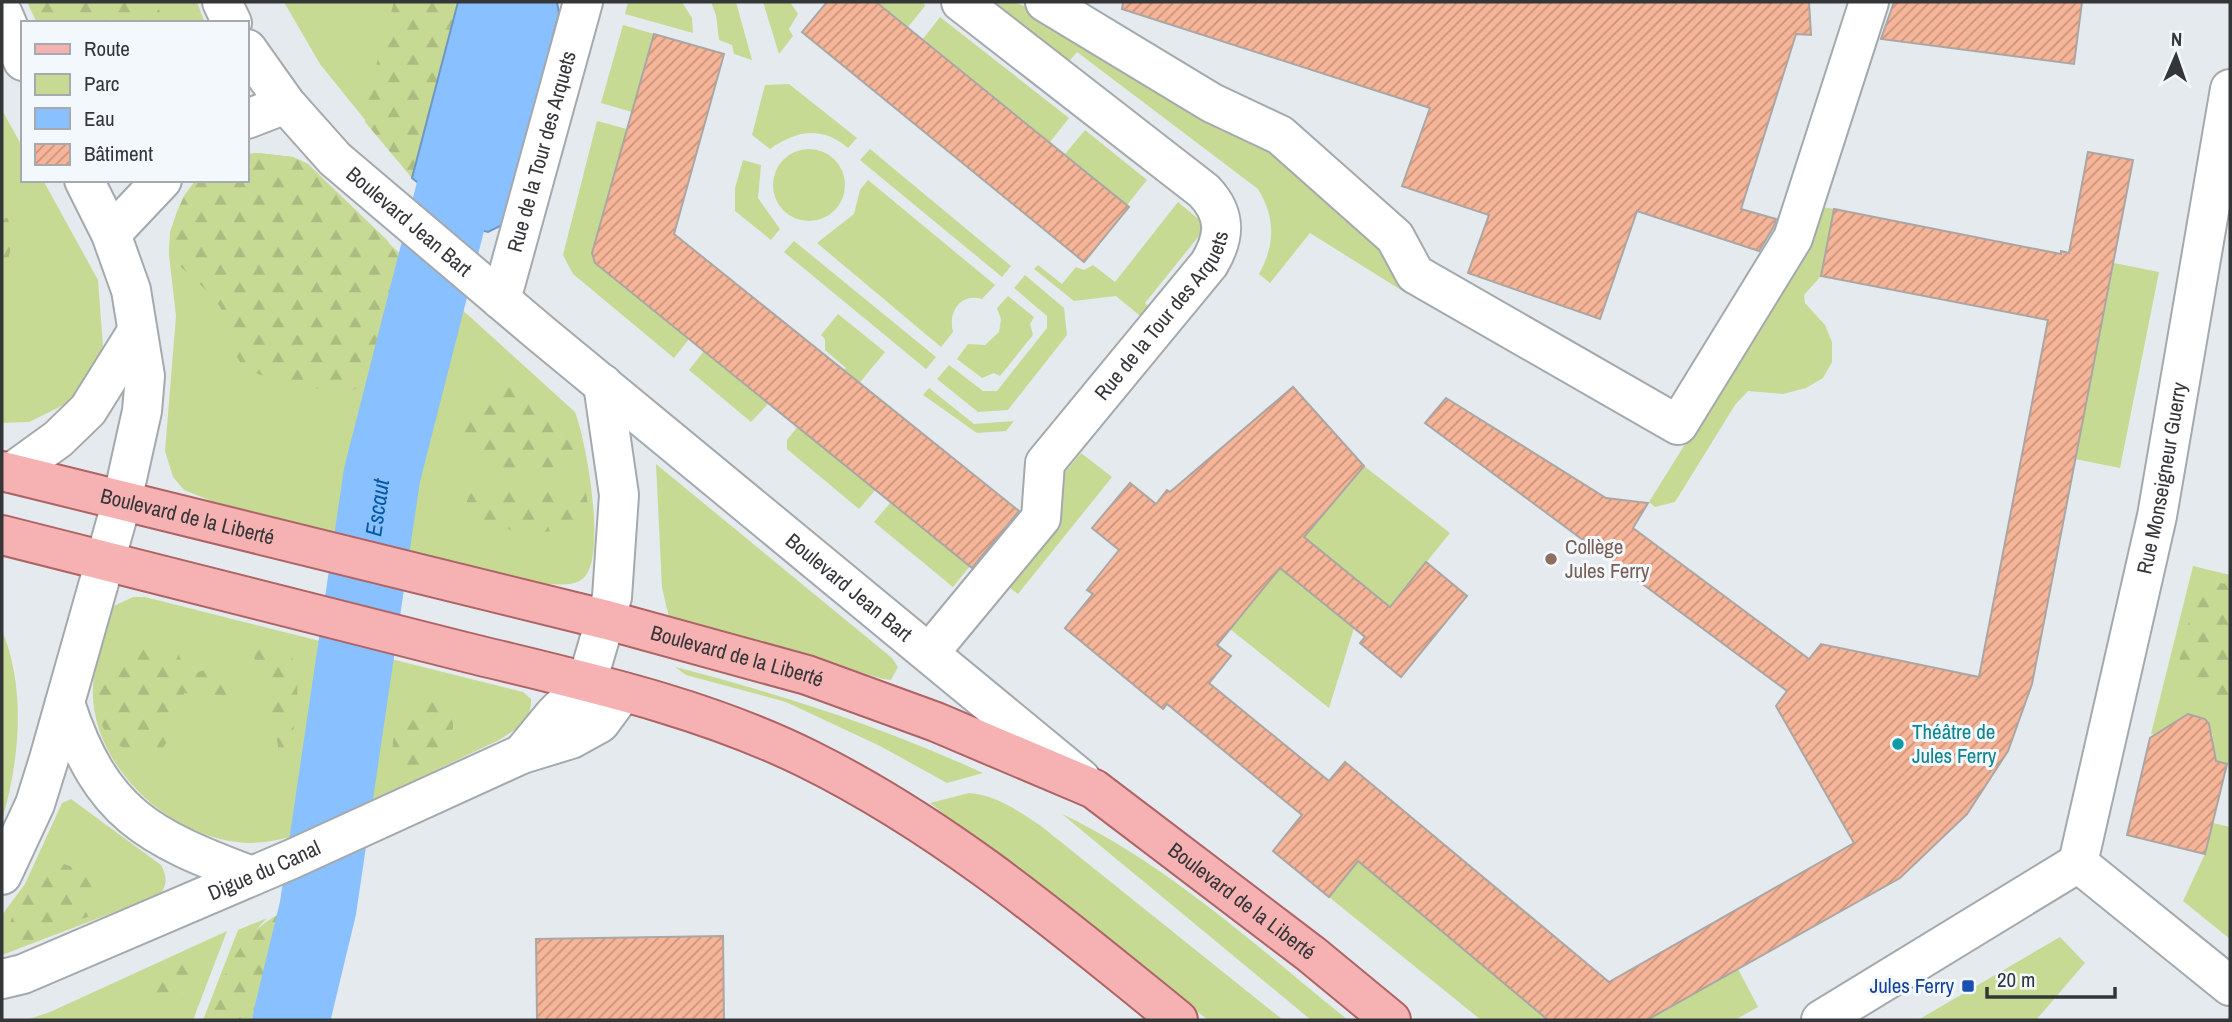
<svg xmlns="http://www.w3.org/2000/svg" width="2232" height="1022" font-family="'Archivo Narrow',sans-serif">
	<style>
		.green { fill: #c6da94 }
		.forest { fill: url(#forest-firs) }
		.water { fill: #89c0ff; stroke: #7097c3; stroke-width: 2 }
		.pier { fill: #e5eaef }
		.lines { fill: none; stroke-linecap: round; stroke-linejoin: round }
		.river { stroke: #89c0ff; stroke-width: 77 }
		.building { fill: url(#building-hatch); stroke: #aca6a3; stroke-width: 2 }
		.minor-casing { stroke: #a4a9ad; stroke-width: 42 }
		.major-casing { stroke: #ae6466; stroke-width: 42 }
		.minor { stroke: #fff; stroke-width: 38 }
		.major { stroke: #f6b1b2; stroke-width: 38 }
		.education-dot { fill: #8d6e63; stroke: #f2f8fc; stroke-width: 2.5 }
		.culture-dot { fill: #0f9aa8; stroke: #f2f8fc; stroke-width: 2.5 }
		.transit-dot { fill: #1a4fb4; stroke: #f2f8fc; stroke-width: 2.5 }
		.labels { text-anchor: middle; stroke-width: 6; stroke-linejoin: round; paint-order: stroke }
		.street-label { font-size: 21px; fill: #343638; stroke: #f2f8fc }
		.education-label { font-size: 21px; fill: #785e54; stroke: #f2f8fc; text-anchor: start }
		.culture-label { font-size: 21px; fill: #0d838f; stroke: #f2f8fc; text-anchor: start }
		.transit-label { font-size: 21px; fill: #164399; stroke: #f2f8fc; text-anchor: end }
		.water-label { font-size: 23px; font-style: italic; fill: #0658a1; stroke: #f2f8fc }
	</style>
	<defs>
		<pattern id="forest-firs" width="22" height="20" patternUnits="userSpaceOnUse" patternTransform="scale(1.75)"><rect width="22" height="20" fill="#c6da94"/><path d="M5 1l3.5 6h-7zM16 11l3.5 6h-7z" fill="#abbc80"/></pattern>
		<pattern id="building-hatch" width="6" height="6" patternUnits="userSpaceOnUse" patternTransform="scale(1.75)"><rect width="6" height="6" fill="#f6b598"/><path d="M-1 1l2-2M0 6l6-6M5 7l2-2" fill="none" stroke="#c8947d"/></pattern>
	</defs>
	<rect width="100%" height="100%" fill="#e5eaef"/>
	<!-- green -->
	<g class="green">
		<polygon points="27,2 197,2 205,23 37,23"/>
		<polygon points="284,2 458,2 412,178 320,64"/>
		<polygon points="628,2 682,2 692,18 693,33 625,14"/>
		<polygon points="711,2 736,2 752,60 734,54 732,45 719,40 716,15"/>
		<polygon points="763,2 790,2 798,14 789,29 793,36 779,54"/>
		<polygon points="876,2 923,2 925,6 908,27"/>
		<path d="M985,2H1013L1035,10L1292,157L1396,266L1409,295L1310,233L1270,283L1259,274C1275,245 1276,218 1258,189L1077,52L1067,64Z"/>
		<polygon points="940,17 1069,118 1050,142 923,39"/>
		<polygon points="623,25 654,34 632,112 601,103"/>
		<path d="M789,84L857,138L848,148C822,126 797,130 770,149L752,135L765,85Z"/>
		<polygon points="2,110 23,148 23,180 43,180 98,280 103,346 76,399 29,422 2,423"/>
		<polygon points="597,121 627,129 595,263 689,339 674,358 573,274 563,255"/>
		<polygon points="1085,130 1147,180 1127,205 1065,154"/>
		<polygon points="870,149 1011,266 1002,277 860,160"/>
		<circle cx="809" cy="185" r="36"/>
		<path d="M258,153L293,157L308,164L351,209L575,412C586,439 609,564 581,580C569,588 546,583 533,583L221,505L184,490L173,477L165,451L176,316L169,255L170,232L183,197L196,180H247V154Z"/>
		<polygon points="743,160 761,165 758,198 780,229 771,240 735,211 735,188"/>
		<path d="M868,180L995,285L982,299C960,293 948,312 953,332L941,347L817,243L854,214L860,190Z"/>
		<polygon points="1178,202 1207,226 1145,303 1151,309 1145,316 1139,315 1116,296 1074,301 1034,269 1038,265 1062,284 1076,267 1084,270 1093,265 1115,282"/>
		<polygon points="1822,207 1834,209 1821,276 1804,295 1805,303 1825,325 1832,342 1832,362 1823,378 1806,388 1783,394 1748,391 1735,405 1675,502 1655,507 1649,502 1809,245"/>
		<polygon points="794,241 936,357 926,369 784,252"/>
		<polygon points="2114,263 2159,272 2120,468 2075,459"/>
		<polygon points="1025,275 1064,308 1067,335 1008,410 978,412 937,379 949,365 983,391 997,391 1047,328 1047,316 1014,288"/>
		<polygon points="1008,296 1034,317 1030,324 1033,335 1000,376 994,373 982,378 957,359 968,344 985,345 999,332 1001,319 997,308"/>
		<polygon points="838,314 885,352 818,433 803,421 846,368 825,350 825,339 821,335"/>
		<polygon points="704,351 768,404 751,422 689,370"/>
		<polygon points="929,388 974,424 1014,421 1006,431 977,433 923,395"/>
		<polygon points="798,426 876,489 859,509 787,449 787,440"/>
		<polygon points="1081,453 1112,477 1018,594 1003,583 1065,472"/>
		<polygon points="656,464 892,658 898,667 891,680 883,679 669,617 662,588"/>
		<polygon points="1364,466 1450,533 1390,607 1304,537"/>
		<polygon points="891,502 970,566 953,587 874,522"/>
		<polygon points="2193,566 2230,575 2230,765 2207,759 2213,735 2204,719 2188,714 2174,723 2171,738 2151,734"/>
		<polygon points="1280,568 1354,628 1329,708 1230,629"/>
		<path d="M133,597H145L324,642L296,836C277,840 257,845 237,842C165,834 89,762 93,686C94,659 104,633 112,607Z"/>
		<path d="M2,630C26,689 20,759 2,820Z"/>
		<path d="M387,658L523,692L531,699C532,721 516,729 499,740L367,803Z"/>
		<path d="M675,667C781,694 883,727 983,773L947,783L880,746L786,702L686,675Z"/>
		<path d="M969,793C996,795 1019,811 1041,826L1283,1020H1208L930,803Z"/>
		<path d="M71,799L161,865C167,876 168,886 159,895L2,955V915L25,884L62,803Z"/>
		<path d="M1062,814C1169,865 1257,947 1348,1020H1311Z"/>
		<polygon points="2213,823 2230,827 2230,939 2183,901 2205,854"/>
		<polygon points="1358,861 1548,1020 1481,1020 1329,897"/>
		<path d="M267,918C239,947 221,983 207,1020H203L238,930Z"/>
		<polygon points="227,931 193,1020 26,1020 50,1012"/>
		<polygon points="2060,937 2085,963 2036,1020 1918,1020"/>
		<polygon points="1738,969 1758,1007 1735,1020 1647,1020"/>
	</g>
	<!-- forest -->
	<g class="forest">
		<polygon points="34,2 146,2 159,9 162,21 43,23"/>
		<polygon points="394,2 458,2 412,178 365,122 368,94"/>
		<path d="M258,153L293,157L308,164L387,240L404,266C396,299 385,385 347,392C330,395 311,386 295,382C277,378 253,377 241,363C229,348 232,324 218,304C205,286 184,272 169,255C170,225 177,204 196,180H247V154Z"/>
		<path d="M2,216L8,219C12,236 14,254 2,268Z"/>
		<path d="M494,380C524,384 527,401 548,417C556,423 568,420 574,427C580,433 580,441 581,449C546,484 486,480 463,434C470,411 474,395 494,380Z"/>
		<path d="M479,485L514,490L576,487L586,493L588,505L584,519C551,541 503,532 469,517C463,503 468,495 479,485Z"/>
		<polygon points="2218,583 2230,584 2230,723 2196,695 2179,662 2196,591"/>
		<path d="M282,644C309,665 293,722 291,752L288,758L280,757L268,688L257,675L254,655L261,646Z"/>
		<path d="M160,648L178,653L185,669L192,674L217,666L231,671L238,685L236,700C205,718 208,696 184,693L172,734L162,749C110,757 100,734 93,688C109,660 128,650 160,648Z"/>
		<path d="M427,701C481,711 440,774 404,779L396,773C388,741 393,712 427,701Z"/>
		<path d="M64,864C84,870 99,888 97,909C84,926 67,915 52,926C38,935 34,946 14,943L9,939C7,907 36,873 64,864Z"/>
		<path d="M295,906L273,973L263,1020H207C227,967 239,930 295,906Z"/>
		<path d="M175,961L191,962L200,970C194,1003 173,1009 144,1000L139,990L147,976Z"/>
	</g>
	<!-- water -->
	<g class="water">
		<polygon points="458,2 557,2 559,13 506,217 502,225 488,232 473,228 412,178"/>
		<polygon points="408,260 453,301 427,420 369,408"/>
		<polygon points="362,442 420,454 412,496 354,484"/>
		<polygon points="322,656 386,672 370,781 300,811"/>
		<polygon points="351,881 317,1020 263,1020 273,973 295,906"/>
	</g>
	<!-- pier -->
	<g class="pier">
		<polygon points="366,407 369,408 430,421 426,423 369,411"/>
		<polygon points="363,439 421,451 424,455 359,442"/>
		<polygon points="350,483 354,484 416,496 411,499 353,487"/>
	</g>
	<g class="lines">
		<!-- river -->
		<path class="river" id="s1" d="M291,1020L318,908L382,475L494,36L499,2"/>
	</g>
	<!-- building -->
	<g class="building">
		<polygon points="827,2 876,2 1129,207 1084,262 802,32"/>
		<polygon points="1123,2 1809,2 1811,35 1796,34 1741,209 1776,219 1774,226 1759,251 1637,211 1600,319 1468,273 1489,215 1402,186 1430,108 1122,9"/>
		<polygon points="1894,2 2082,2 2074,64 1881,39"/>
		<polygon points="654,34 724,54 674,234 1019,511 972,568 595,263 592,253"/>
		<polygon points="2088,152 2133,160 2032,684 2008,751 1967,814 1900,878 1647,1020 1548,1020 1358,861 1329,897 1273,851 1302,815 1167,704 1163,709 1065,628 1093,594 1087,590 1119,550 1092,528 1130,483 1156,504 1167,490 1170,492 1293,387 1364,466 1304,537 1390,607 1426,562 1467,596 1401,677 1360,643 1365,637 1280,568 1217,645 1231,656 1209,683 1329,781 1345,762 1609,982 1854,843 1776,706 1787,691 1425,423 1446,398 1606,498 1648,503 1633,528 1809,659 1821,644 1979,677 2048,320 1821,276 1834,209 2061,254 2061,251 2069,253"/>
		<polygon points="2188,714 2205,719 2209,724 2216,761 2227,764 2205,854 2127,835 2150,738"/>
		<polygon points="723,936 724,1020 537,1020 536,939"/>
	</g>
	<g class="lines">
		<defs>
			<g id="minor">
				<polyline points="222,2 232,23"/>
				<polyline points="1045,2 1212,103 1280,135 1395,237 1415,274 1678,425 1793,238 1869,2"/>
				<polyline points="2,12 23,61"/>
				<path id="s2" d="M247,49L286,104L335,159L539,332L1081,779"/>
				<polyline points="247,119 286,104"/>
				<polyline points="111,234 162,180"/>
				<path id="s3" d="M501,300L583,2"/>
				<polyline points="11,473 58,439 88,410 136,333"/>
				<path id="s4" d="M930,652L1041,518L1045,463L1209,264C1226,236 1226,214 1204,191L961,2"/>
				<path d="M65,703C101,814 148,837 252,876"/>
				<polyline points="522,754 554,715 587,682 612,597 619,495 603,384"/>
				<path id="s5" d="M2078,863L2157,516L2230,89"/>
				<polyline points="2078,863 2230,986"/>
				<polyline points="2,875 35,804 49,759 122,501 142,411 145,376 131,290 111,234 84,180"/>
				<path id="s6" d="M2,979L23,974L292,859L522,754L571,739L600,723L623,692"/>
				<polyline points="1821,1020 2078,863"/>
			</g>
			<g id="major">
				<path id="s7" d="M2,471L607,620L807,675L936,722L1094,789L1311,954L1391,1020"/>
				<path d="M2,535C155,574 308,613 461,651C578,680 699,705 808,759C945,827 1060,924 1178,1020"/>
			</g>
		</defs>
		<!-- minor casing -->
		<use href="#minor" class="minor-casing"/>
		<!-- major casing -->
		<use href="#major" class="major-casing"/>
		<!-- minor -->
		<use href="#minor" class="minor"/>
		<!-- major -->
		<use href="#major" class="major"/>
	</g>
	<!-- markers -->
	<circle class="education-dot" cx="1551" cy="559" r="7"/>
	<circle class="culture-dot" cx="1898" cy="744" r="7"/>
	<rect class="transit-dot" x="1961" y="979" width="14" height="14" rx="3.5"/>
	<g class="labels">
		<!-- street labels -->
		<g class="street-label">
			<text dy="7" stroke="none"><textPath href="#s3" startOffset="154">Rue de la Tour des Arquets</textPath></text>
			<text dy="7" stroke="none"><textPath href="#s2" startOffset="238">Boulevard Jean Bart</textPath></text>
			<text dy="7" stroke="none"><textPath href="#s4" startOffset="418">Rue de la Tour des Arquets</textPath></text>
			<text dy="7" stroke="none"><textPath href="#s5" startOffset="394">Rue Monseigneur Guerry</textPath></text>
			<text dy="7" stroke="none"><textPath href="#s7" startOffset="191">Boulevard de la Liberté</textPath></text>
			<text dy="7" stroke="none"><textPath href="#s2" startOffset="810">Boulevard Jean Bart</textPath></text>
			<text dy="7" stroke="none"><textPath href="#s7" startOffset="758">Boulevard de la Liberté</textPath></text>
			<text dy="7" stroke="none"><textPath href="#s6" startOffset="284">Digue du Canal</textPath></text>
			<text dy="7" stroke="none"><textPath href="#s7" startOffset="1325">Boulevard de la Liberté</textPath></text>
		</g>
		<!-- education labels -->
		<g class="education-label">
			<text x="1565" y="554">Collège<tspan x="1565" dy="24">Jules Ferry</tspan></text>
		</g>
		<!-- culture labels -->
		<g class="culture-label">
			<text x="1912" y="739">Théâtre de<tspan x="1912" dy="24">Jules Ferry</tspan></text>
		</g>
		<!-- transit labels -->
		<g class="transit-label">
			<text x="1954" y="993">Jules Ferry</text>
		</g>
		<!-- water labels -->
		<g class="water-label">
			<text dy="8" stroke="none"><textPath href="#s1" startOffset="520">Escaut</textPath></text>
		</g>
	</g>
	<!-- border -->
	<rect width="2232" height="1022" fill="none" stroke="#343638" stroke-width="7"/>
	<!-- legend -->
	<rect x="21" y="21" width="228" height="161" fill="#f2f8fc" stroke="#a6aaae" stroke-width="2"/>
	<rect x="35" y="44" width="35" height="10" fill="#f6b1b2" stroke="#a6aaae" stroke-width="2"/>
	<text x="84" y="56" font-size="21" fill="#343638">Route</text>
	<rect x="35" y="74" width="35" height="21" fill="#c6da94" stroke="#a6aaae" stroke-width="2"/>
	<text x="84" y="91" font-size="21" fill="#343638">Parc</text>
	<rect x="35" y="108" width="35" height="21" fill="#89c0ff" stroke="#a6aaae" stroke-width="2"/>
	<text x="84" y="126" font-size="21" fill="#343638">Eau</text>
	<rect x="35" y="144" width="35" height="21" fill="url(#building-hatch)" stroke="#a6aaae" stroke-width="2"/>
	<text x="84" y="161" font-size="21" fill="#343638">Bâtiment</text>
	<!-- north arrow -->
	<g transform="translate(2176 56) rotate(2)" stroke="#f2f8fc" stroke-width="5" paint-order="stroke">
	<path d="M0-5L12 26L0 18L-12 26Z" fill="#343638"/>
	<text y="-10" font-size="19" font-weight="bold" text-anchor="middle" fill="#343638">N</text>
	</g>
	<!-- scale -->
	<path d="M1987 987v10h128v-10" fill="none" stroke="#343638" stroke-width="3.5"/>
	<text x="1997" y="987" font-size="21" fill="#343638" stroke="#f2f8fc" stroke-width="5" paint-order="stroke">20 m</text>
</svg>
